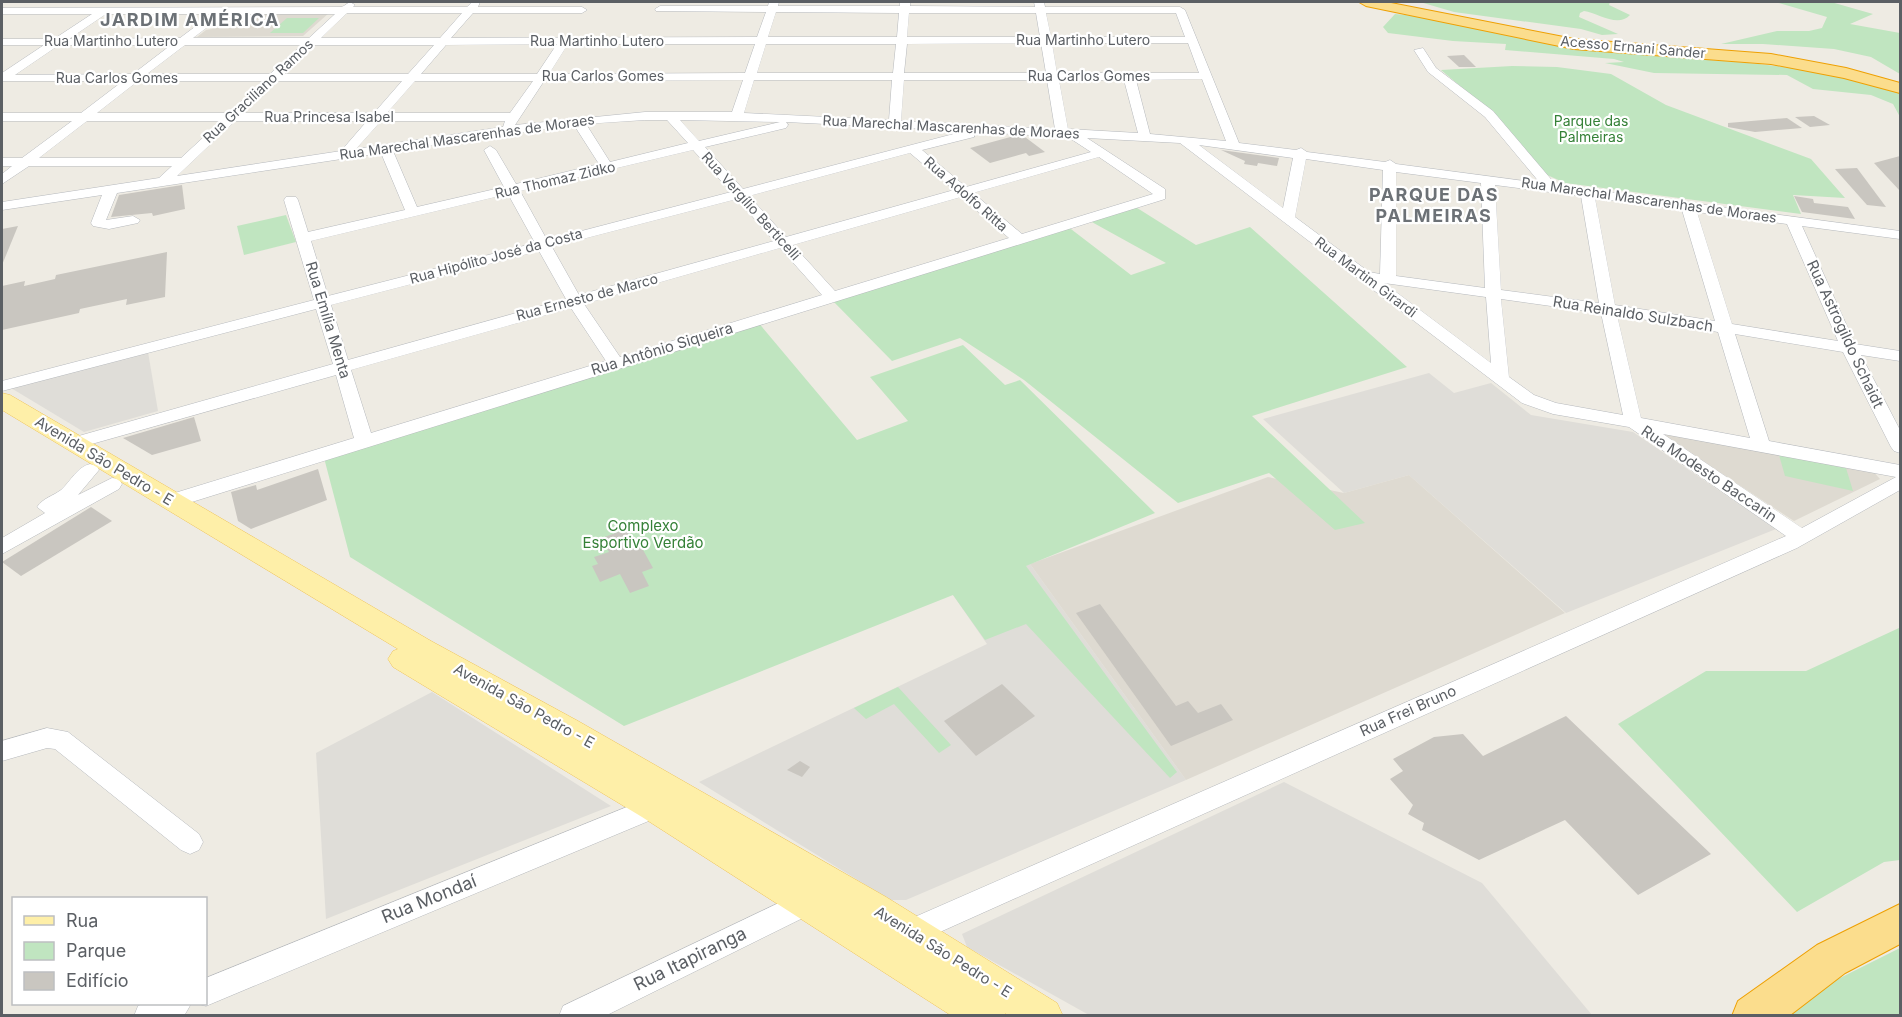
<svg xmlns="http://www.w3.org/2000/svg" width="1902" height="1017" font-family="Inter,sans-serif">
	<style>
		.industrial { fill: #dfddd8 }
		.education { fill: #dedad1 }
		.green { fill: #c0e5c0 }
		.building { fill: #c9c6c0 }
		.lines { fill: none; stroke-linecap: round; stroke-linejoin: round }
		.minor-casing { stroke: #b6b9bd; stroke-width: 1 }
		.major-casing { stroke: #efc35a; stroke-width: 1 }
		.highway-casing { stroke: #eea003; stroke-width: 2 }
		.minor { fill: #fff; fill-rule: evenodd }
		.major { fill: #feefa8; fill-rule: evenodd }
		.highway { fill: #fbdd8d; fill-rule: evenodd }
		.labels { text-anchor: middle; stroke-width: 4.5; stroke-linejoin: round; paint-order: stroke }
		.far-street-label { font-size: 14px; fill: #5b5f64; stroke: #fff }
		.far-park-label { font-size: 14px; fill: #358137; stroke: #fff }
		.street-label { font-size: 15px; fill: #5b5f64; stroke: #fff }
		.park-label { font-size: 15px; fill: #358137; stroke: #fff }
		.far-district-label { font-size: 18px; font-weight: bold; letter-spacing: 1.5px; fill: #6c7176; stroke: #fff }
		.near-street-label { font-size: 18px; fill: #5b5f64; stroke: #fff }
	</style>
	<rect width="100%" height="100%" fill="#eeebe3"/>
	<!-- industrial -->
	<g class="industrial">
		<polygon points="148,352 158,411 84,432 11,388"/>
		<polygon points="1429,373 1454,393 1491,383 1531,415 1633,432 1776,529 1566,613 1409,475 1344,493 1263,419"/>
		<polygon points="1030,564 1186,780 906,900 890,900 699,782 987,644 953,595"/>
		<polygon points="432,692 611,806 326,919 316,753"/>
		<polygon points="1284,782 1482,883 1592,1015 1089,1015 967,947 962,934"/>
	</g>
	<!-- education -->
	<g class="education">
		<polygon points="228,13 329,13 303,36 197,37 206,30 212,29"/>
		<polygon points="1658,432 1872,470 1880,479 1794,521"/>
		<polygon points="1409,475 1565,613 1186,780 1030,564 1268,477 1344,493"/>
	</g>
	<!-- green -->
	<g class="green">
		<path d="M1420,2H1610L1609,5L1630,15C1618,28 1598,13 1584,11L1580,13L1579,17L1618,34L1602,35L1581,29L1454,12Z"/>
		<polygon points="1775,2 1831,2 1873,14 1850,24 1900,33 1900,74 1871,57 1834,49 1763,44 1721,44 1777,31 1809,31 1822,28 1827,17"/>
		<path d="M1395,14L1417,16C1480,30 1544,45 1609,52C1708,62 1804,60 1900,92V117L1893,104L1871,95L1813,89L1787,75L1654,73L1605,63L1624,62L1614,59L1505,50L1506,44L1453,41L1388,33L1383,27Z"/>
		<polygon points="287,18 319,18 303,33 270,33"/>
		<polygon points="1512,66 1557,67 1611,74 1666,105 1811,159 1845,198 1793,195 1801,214 1565,183 1545,174 1490,111 1441,70"/>
		<polygon points="1134,206 1196,245 1250,227 1407,367 1252,416 1365,523 1335,530 1269,473 1178,503 1024,380 960,338 892,361 831,299 1067,226 1131,275 1166,263 1090,221"/>
		<polygon points="286,215 296,242 244,255 237,226"/>
		<polygon points="757,321 857,440 908,421 870,377 963,345 1005,385 1020,380 1155,513 1026,566 1177,772 1170,778 1026,624 985,640 953,595 624,726 350,557 323,454"/>
		<polygon points="1779,455 1846,468 1853,491 1785,476"/>
		<polygon points="1899,628 1900,860 1884,862 1797,912 1618,724 1706,671 1806,671"/>
		<polygon points="898,687 951,745 939,753 894,704 866,719 854,708"/>
		<polygon points="1900,948 1900,1015 1787,1016 1834,981"/>
	</g>
	<!-- building -->
	<g class="building">
		<polygon points="1464,55 1476,67 1459,67 1447,56"/>
		<polygon points="1814,116 1830,125 1810,127 1795,117"/>
		<polygon points="1787,118 1802,128 1755,132 1728,127 1728,123"/>
		<polygon points="1014,136 1025,137 1045,152 1029,156 1026,153 990,163 970,148"/>
		<polygon points="1221,150 1279,158 1277,166 1258,163 1257,166 1244,164 1245,161"/>
		<polygon points="1900,156 1900,191 1874,163"/>
		<polygon points="1857,168 1886,207 1867,205 1835,169"/>
		<polygon points="182,185 185,209 153,216 152,213 111,217 119,195"/>
		<polygon points="1794,196 1813,199 1814,203 1848,207 1855,219 1802,212"/>
		<polygon points="18,226 2,265 2,229"/>
		<polygon points="167,252 165,297 126,305 127,299 80,309 79,313 2,330 2,286 25,281 24,286 55,279 56,275"/>
		<polygon points="194,417 201,441 152,455 123,438"/>
		<polygon points="318,469 327,500 251,529 238,521 231,492 256,485 257,490"/>
		<polygon points="91,507 112,521 21,576 2,562"/>
		<polygon points="626,529 632,541 637,539 653,568 642,572 649,586 630,593 620,574 600,582 592,566 598,564 594,557 609,552 602,538"/>
		<polygon points="1100,604 1176,706 1188,701 1198,713 1221,704 1233,720 1171,746 1076,613"/>
		<polygon points="1002,684 1035,716 976,756 944,721"/>
		<polygon points="1566,716 1631,778 1711,854 1638,895 1565,820 1479,860 1422,830 1424,823 1408,814 1413,805 1390,779 1403,771 1393,759 1434,737 1463,734 1483,756"/>
		<polygon points="800,761 810,767 802,777 787,770"/>
	</g>
	<g class="lines">
		<defs>
			<g id="minor">
				<path d="M350,2L355,5L353,7H467L472,2H480L478,7H582L587,10L582,13H473L451,38L757,37L766,12L656,11L655,9L660,6H768L769,2H779L778,6H900V2H910V6L1035,7L1034,2H1044L1045,7H1180L1185,10L1239,143L1296,150L1301,148L1307,152L1385,162L1390,160L1396,164L1540,183L1485,117L1428,72L1414,50L1423,48L1436,68L1493,111L1556,185L1900,231V239L1802,226L1855,344L1900,351V361L1861,355L1900,430V453L1894,451L1891,447L1843,352L1735,334L1769,441L1900,465V490L1797,548L911,945L901,941L897,932L901,923L1786,536L1629,427L1553,414L1522,403L1180,143L1087,138L1165,189V199L179,506H165L162,501L165,496L354,438L336,375L74,449L65,443L68,439L333,364L316,309L2,391V381L314,300L284,200L286,197H296L298,200L308,232L405,210L381,153L117,193L106,220L133,216L140,220L138,223L109,229L93,226L91,223L102,195L2,210V202L159,178L172,166H29L2,184V174L12,166H2V158H22L72,121H2V113H81L123,81H2V73L44,45H2V39H54L92,14H2V8L342,7ZM776,12L899,13L897,37H768ZM347,13H462L440,38H321ZM909,13H1036L1040,37H907ZM1046,13H1176L1185,37H1051ZM106,14H212L180,38L69,39ZM225,14H335L309,38H193ZM1041,43L1046,73H904L907,44ZM1052,43H1188L1199,73H1057ZM557,44L537,74H421L446,45ZM568,44H755L745,73L549,74ZM766,44H896L893,73H757ZM59,45H171L133,74L15,75ZM185,45H302L270,74H147ZM314,45H434L408,74H284ZM1202,79L1226,141L1150,134L1136,80ZM743,80L732,112H645L515,125L544,81ZM754,80H892L889,120L744,113ZM904,80H1047L1055,129L901,121ZM1059,80H1124L1138,133L1068,129ZM138,81H263L229,113H97ZM276,81H402L374,113H243ZM415,81H533L510,113H387ZM645,120H667L688,143L610,162L586,124ZM680,120L780,122L699,141ZM87,121H221L181,158H39ZM235,121H367L341,151L177,176ZM381,121H505L503,127L356,149ZM786,122L965,131L743,189L705,147L786,128L788,125ZM574,125L599,164L516,184L496,150L490,146L484,150L504,187L417,207L393,151ZM975,132L1068,137L1091,152L966,187L922,150L974,137ZM1199,145L1293,158L1283,208ZM693,150L731,192L547,240L520,191ZM910,153L954,190L786,237L749,196ZM1099,157L1153,194L1022,234L973,193ZM1306,159L1383,170L1380,274L1369,272L1295,217ZM1396,172L1481,183L1485,288L1396,276ZM1495,185L1581,196L1599,303L1501,290ZM508,194L535,243L328,296L311,241ZM961,197L1009,238L835,291L793,245ZM1595,198L1682,210L1715,321L1615,305ZM737,199L774,241L579,295L552,247ZM1697,212L1787,224L1838,341L1732,324ZM780,248L822,295L620,357L584,304ZM539,251L566,299L348,360L331,305ZM1384,283L1486,297L1491,363ZM1501,299L1601,313L1623,415L1556,403L1534,395L1509,377ZM571,308L606,361L371,433L351,370ZM1617,315L1718,332L1750,438L1641,418ZM1663,434L1896,477L1802,528Z"/>
				<path d="M90,464L97,466L99,470L78,495L112,478L119,479L122,484L119,489L2,554V538L45,513L37,507C43,498 53,496 61,490C71,481 77,467 90,464Z"/>
				<polygon points="47,728 68,732 199,834 203,842 199,850 190,854 181,850 55,749 47,748 2,761 2,741"/>
				<polygon points="654,796 663,799 667,807 663,815 206,1006 199,1004 206,1004 206,978"/>
				<polygon points="806,890 815,894 819,903 815,912 605,1016 559,1016 563,1006"/>
				<polygon points="143,1004 191,1004 184,1016 134,1016 138,1006"/>
			</g>
			<polygon id="major" points="2,393 10,395 431,641 578,721 886,897 1057,1003 1063,1016 1009,1016 1005,1013 1006,1016 952,1016 642,817 393,667 388,659 393,651 398,649 2,410"/>
			<g id="highway">
				<polygon points="1359,2 1386,2 1574,39 1771,54 1846,68 1900,83 1900,93 1844,78 1771,64 1574,49 1366,6"/>
				<polygon points="1900,904 1900,944 1845,973 1789,1016 1732,1016 1738,1001 1817,945"/>
			</g>
		</defs>
		<!-- minor casing -->
		<use href="#minor" class="minor-casing"/>
		<!-- major casing -->
		<use href="#major" class="major-casing"/>
		<!-- highway casing -->
		<use href="#highway" class="highway-casing"/>
		<!-- minor -->
		<use href="#minor" class="minor"/>
		<!-- major -->
		<use href="#major" class="major"/>
		<!-- highway -->
		<use href="#highway" class="highway"/>
	</g>
	<g class="labels">
		<!-- far-street labels -->
		<g class="far-street-label">
			<text x="1083" y="45">Rua Martinho Lutero</text>
			<text x="111" y="46">Rua Martinho Lutero</text>
			<text x="597" y="46">Rua Martinho Lutero</text>
			<text transform="translate(1633 47) rotate(5)" y="5">Acesso Ernani Sander</text>
			<text x="603" y="81">Rua Carlos Gomes</text>
			<text x="1089" y="81">Rua Carlos Gomes</text>
			<text x="117" y="83">Rua Carlos Gomes</text>
			<text transform="translate(258 91) rotate(-43)" y="5">Rua Graciliano Ramos</text>
			<text x="329" y="122">Rua Princesa Isabel</text>
			<text transform="translate(951 127) rotate(3)" y="5">Rua Marechal Mascarenhas de Moraes</text>
			<text transform="translate(467 137) rotate(-8)" y="5">Rua Marechal Mascarenhas de Moraes</text>
			<text transform="translate(555 180) rotate(-13)" y="5">Rua Thomaz Zidko</text>
			<text transform="translate(966 194) rotate(41)" y="5">Rua Adolfo Ritta</text>
			<text transform="translate(1649 200) rotate(8)" y="5">Rua Marechal Mascarenhas de Moraes</text>
			<text transform="translate(751 206) rotate(48)" y="5">Rua Vergílio Berticelli</text>
			<text transform="translate(496 256) rotate(-15)" y="5">Rua Hipólito José da Costa</text>
			<text transform="translate(1366 277) rotate(37)" y="5">Rua Martim Girardi</text>
			<text transform="translate(587 297) rotate(-15)" y="5">Rua Ernesto de Marco</text>
		</g>
		<!-- far-park labels -->
		<g class="far-park-label">
			<text x="1591" y="126">Parque das<tspan x="1591" dy="16">Palmeiras</tspan></text>
		</g>
		<!-- street labels -->
		<g class="street-label">
			<text transform="translate(1633 314) rotate(9)" y="5">Rua Reinaldo Sulzbach</text>
			<text transform="translate(328 320) rotate(73)" y="5">Rua Emília Menta</text>
			<text transform="translate(1845 334) rotate(65)" y="5">Rua Astrogildo Schaidt</text>
			<text transform="translate(662 349) rotate(-17)" y="5">Rua Antônio Siqueira</text>
			<text transform="translate(104 461) rotate(31)" y="5">Avenida São Pedro - E</text>
			<text transform="translate(1709 474) rotate(34)" y="5">Rua Modesto Baccarin</text>
			<text transform="translate(524 706) rotate(29)" y="5">Avenida São Pedro - E</text>
			<text transform="translate(1408 711) rotate(-24)" y="5">Rua Frei Bruno</text>
			<text transform="translate(943 952) rotate(32)" y="5">Avenida São Pedro - E</text>
		</g>
		<!-- park labels -->
		<g class="park-label">
			<text x="643" y="531">Complexo<tspan x="643" dy="17">Esportivo Verdão</tspan></text>
		</g>
		<!-- far-district labels -->
		<g class="far-district-label">
			<text x="190" y="26">JARDIM AMÉRICA</text>
			<text x="1434" y="201">PARQUE DAS<tspan x="1434" dy="21">PALMEIRAS</tspan></text>
		</g>
		<!-- near-street labels -->
		<g class="near-street-label">
			<text transform="translate(429 899) rotate(-22)" y="6">Rua Mondaí</text>
			<text transform="translate(690 959) rotate(-26)" y="6">Rua Itapiranga</text>
		</g>
	</g>
	<!-- border -->
	<rect width="1902" height="1017" fill="none" stroke="#5b5f64" stroke-width="6"/>
	<!-- legend -->
	<rect x="12" y="897" width="195" height="108" fill="#ffffff" stroke="#bdbfc1" stroke-width="1.5"/>
	<rect x="24" y="916" width="30" height="9" fill="#feefa8" stroke="#bdbfc1" stroke-width="1.5"/>
	<text x="66" y="927" font-size="18" fill="#5b5f64">Rua</text>
	<rect x="24" y="942" width="30" height="18" fill="#c0e5c0" stroke="#bdbfc1" stroke-width="1.5"/>
	<text x="66" y="957" font-size="18" fill="#5b5f64">Parque</text>
	<rect x="24" y="972" width="30" height="18" fill="#c9c6c0" stroke="#bdbfc1" stroke-width="1.5"/>
	<text x="66" y="987" font-size="18" fill="#5b5f64">Edifício</text>
</svg>
